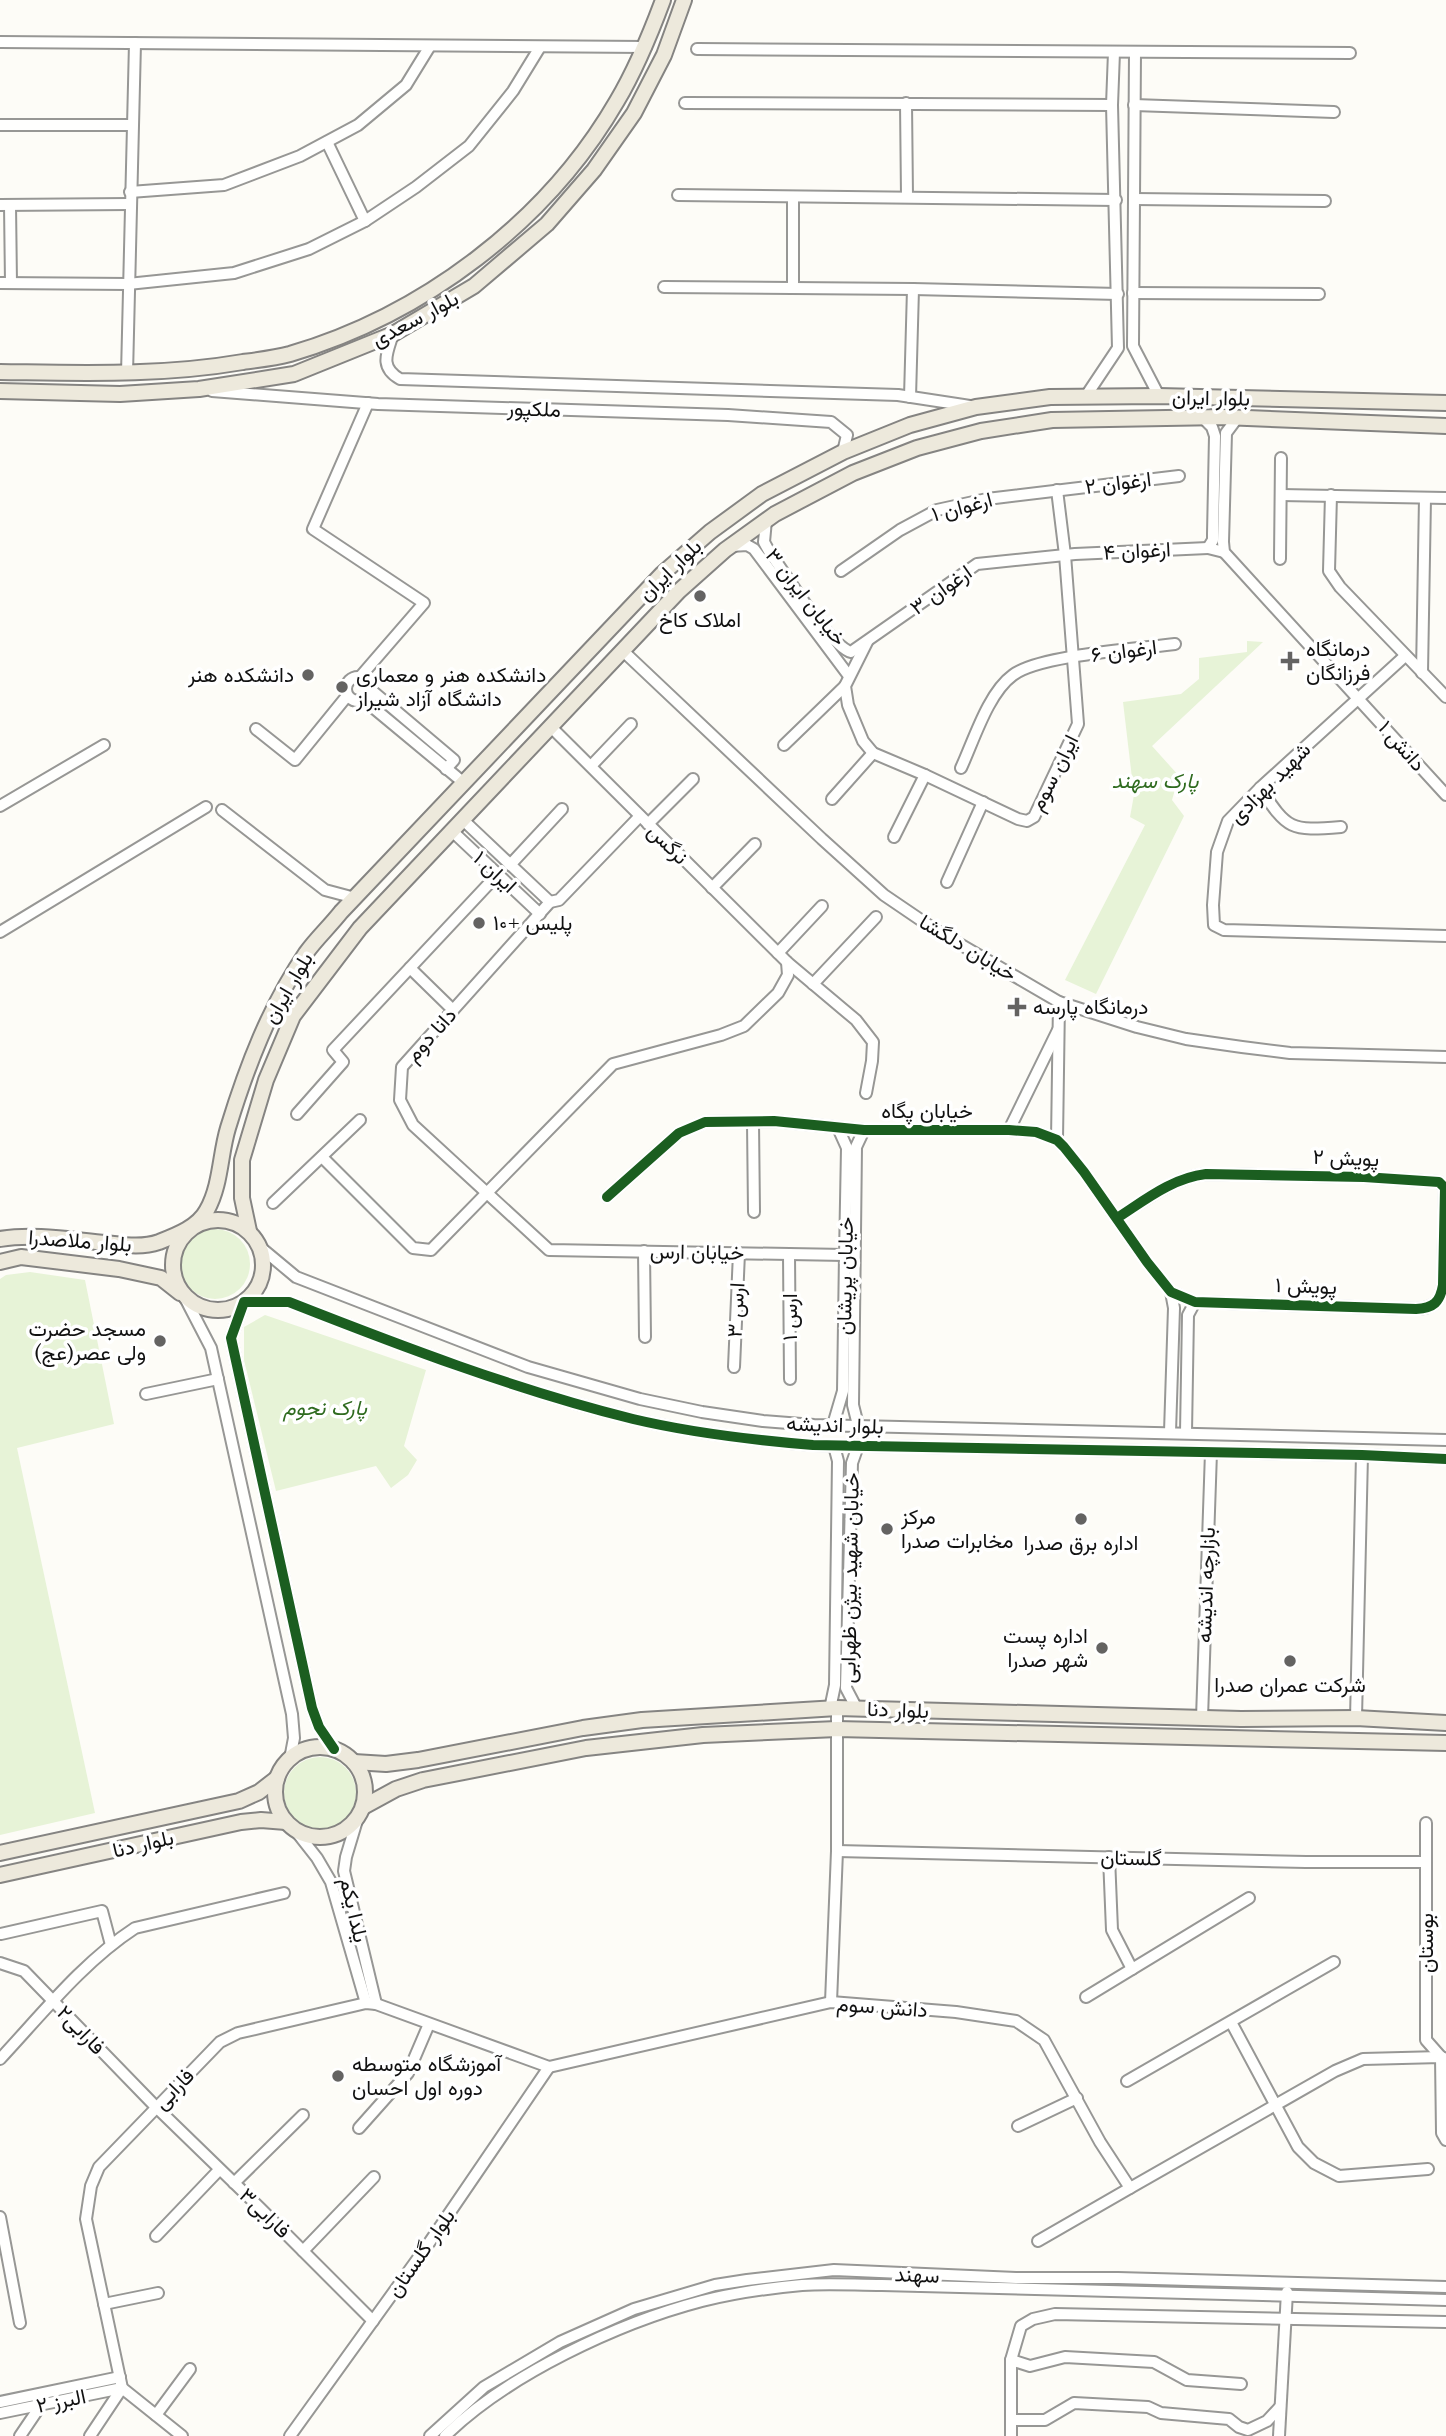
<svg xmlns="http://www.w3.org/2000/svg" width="1446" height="2436" font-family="'Libre Baskerville',Vazirmatn,serif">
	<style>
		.green { fill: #e7f3d7 }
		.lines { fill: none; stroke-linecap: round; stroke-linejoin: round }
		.minor-casing { stroke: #979795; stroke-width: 14 }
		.major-casing { stroke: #858482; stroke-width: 18 }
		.minor { stroke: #fffffe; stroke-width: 10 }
		.major { stroke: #ede9dc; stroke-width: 14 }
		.cycleway-casing { stroke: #fff; stroke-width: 15 }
		.cycleway { stroke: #1b5e20; stroke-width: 10 }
		.poi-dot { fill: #646362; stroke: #fff; stroke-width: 2.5 }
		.labels { text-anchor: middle; stroke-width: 7; stroke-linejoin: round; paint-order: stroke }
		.street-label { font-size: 21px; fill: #111; stroke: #fff }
		.poi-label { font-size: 21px; fill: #111; stroke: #fff; text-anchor: start }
		.park-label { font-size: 21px; font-style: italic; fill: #2f6b1f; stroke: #fff }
	</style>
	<rect width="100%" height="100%" fill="#fdfcf7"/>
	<!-- green -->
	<g class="green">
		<polygon points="1247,641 1263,642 1152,746 1179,776 1172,800 1184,816 1096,994 1065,980 1145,825 1130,817 1134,795 1123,702 1181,694 1199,679 1199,658 1247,652"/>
		<circle cx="215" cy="1264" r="35"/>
		<polygon points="30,1272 85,1280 114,1424 17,1448 95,1813 0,1835 0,1279 6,1275"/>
		<polygon points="265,1315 426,1370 404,1446 417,1460 408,1475 391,1488 376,1466 276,1491 244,1360 244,1327"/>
		<circle cx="320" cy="1793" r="36"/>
	</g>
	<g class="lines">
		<defs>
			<g id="minor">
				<polyline points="0,42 646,47"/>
				<polyline points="697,49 1350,53"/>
				<polyline points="1135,52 1133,346 1159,396"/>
				<polyline points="685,103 1112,105"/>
				<polyline points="906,103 907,197"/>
				<polyline points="1134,105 1334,112"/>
				<polyline points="0,125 132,125"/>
				<polyline points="327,142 365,221"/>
				<polyline points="130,192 224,185 300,156 358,125 406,85 430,46"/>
				<polyline points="678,195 1116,200"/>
				<polyline points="1134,199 1325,201"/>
				<polyline points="0,205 130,204"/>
				<polyline points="10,205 11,283"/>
				<polyline points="0,283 128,284 234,273 309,249 365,221 416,187 469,146 513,91 540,47"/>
				<polyline points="664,287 913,289 1118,294"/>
				<polyline points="793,288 793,197"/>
				<polyline points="1133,293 1319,294"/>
				<path d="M393,334C387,353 379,367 400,379L898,395L970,406"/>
				<polyline points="127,374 135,43"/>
				<polyline points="212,391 378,404 728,415 831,422 847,435 843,452"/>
				<polyline points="1086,396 1118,348 1112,105 1114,52"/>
				<polyline points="910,397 913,289"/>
				<polyline points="1238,417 1226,433 1223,542 1224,552 1446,795"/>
				<polyline points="1203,418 1212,427 1215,436 1213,534 1213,540 1208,548 1224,552"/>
				<polyline points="1281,495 1446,498"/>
				<polyline points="1331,495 1329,571 1340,587 1446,697"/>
				<path d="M766,520L764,542L770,553C785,573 830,646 851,652L977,564L1075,554L1208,548"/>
				<polyline points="731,546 747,545 754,549 849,676"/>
				<polyline points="1280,559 1281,458"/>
				<polyline points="841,571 900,530 937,510 987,499 1179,476"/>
				<polyline points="867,642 845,686 848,705 863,741 873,753 925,775 1018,819 1027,821 1034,817 1078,724 1065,555 1057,490"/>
				<polyline points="622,650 822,839 884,895 934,929 1059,1002 1137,1027 1186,1039 1242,1047 1290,1053 1446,1057"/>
				<polyline points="1405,656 1260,788 1228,821 1217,852 1213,905 1214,925 1224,930 1446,936"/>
				<polyline points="1422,673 1425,498"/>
				<circle cx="358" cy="689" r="12"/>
				<polyline points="360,677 424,603 313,529 368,403"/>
				<polyline points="370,689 454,760 446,769"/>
				<polyline points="364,700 464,783"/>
				<polyline points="550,726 787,962 856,1020 873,1042 872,1061 866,1093"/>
				<polyline points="256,729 295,760 347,696"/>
				<polyline points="784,745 845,686"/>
				<polyline points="591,766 631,724"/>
				<path d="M961,768C974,740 988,693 1013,675C1040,655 1138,649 1175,644"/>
				<path d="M1260,788C1288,830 1290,831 1341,827"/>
				<polyline points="832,799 873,753"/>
				<polyline points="0,806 104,745"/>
				<polyline points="222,810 325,890 355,898"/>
				<polyline points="640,816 559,900 550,902 402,1067 400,1100 413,1125 549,1250 845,1255"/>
				<polyline points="462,819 550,902"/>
				<polyline points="648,824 693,779"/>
				<polyline points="451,830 540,914"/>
				<polyline points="894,837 925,775"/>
				<polyline points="510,865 562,809"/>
				<polyline points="947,882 983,802"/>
				<polyline points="712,888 755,844"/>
				<polyline points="0,932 206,807"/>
				<polyline points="778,953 822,906"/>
				<polyline points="410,968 453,1010"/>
				<polyline points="813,984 876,917"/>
				<polyline points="297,1114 343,1062 333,1050 498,874"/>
				<polyline points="753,1123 754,1212"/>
				<polyline points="1009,1130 1058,1030"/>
				<polyline points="1057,1140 1059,1002"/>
				<polyline points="322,1157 413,1248 431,1250 613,1064 721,1035 744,1026 778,993 788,975 787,962"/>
				<path d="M607,1197L679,1133L705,1122L774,1121L864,1130H1009L1036,1132L1057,1140L1064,1147L1084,1172L1147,1262L1171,1292L1195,1302L1416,1309C1434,1308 1440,1302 1443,1285L1445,1188L1439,1182L1364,1177L1206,1174C1172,1178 1145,1200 1117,1218"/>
				<polyline points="273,1203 360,1120"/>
				<polyline points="260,1247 296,1277 528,1367 640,1399 702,1412 763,1421 814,1425 1446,1440"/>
				<polyline points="644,1251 645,1337"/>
				<polyline points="789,1254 790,1379"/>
				<polyline points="184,1296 211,1348 292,1714 294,1738 290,1759"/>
				<polyline points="734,1367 739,1253"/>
				<polyline points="146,1394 218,1379"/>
				<polyline points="833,1425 843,1391 845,1255 847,1148 838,1128"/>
				<polyline points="858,1425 853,1405 856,1147 864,1130"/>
				<polyline points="1170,1432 1174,1308 1171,1292"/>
				<polyline points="1186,1432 1188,1315 1195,1302"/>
				<polyline points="830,1709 835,1685 838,1461 834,1446"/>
				<polyline points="857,1709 846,1688 852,1463 858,1446"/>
				<polyline points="1202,1718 1211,1452"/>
				<polyline points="1356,1718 1362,1455"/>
				<path d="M334,1749L319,1727L312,1708L231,1338L244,1302H289C401,1346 516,1390 633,1419C692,1433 752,1440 813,1445L1362,1455L1446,1459"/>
				<polyline points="358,1817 346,1857 344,1871 376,2004"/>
				<polyline points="1426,1823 1426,2040 1441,2057"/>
				<polyline points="295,1830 317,1858 331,1882 366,2003"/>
				<polyline points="837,1851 1306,1862 1426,1862"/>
				<polyline points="1109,1857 1112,1930 1132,1969"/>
				<polyline points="1,1934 102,1911 111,1945"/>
				<polyline points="0,1963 24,1971 156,2107 260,2208 373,2321"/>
				<polyline points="1086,1997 1249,1898"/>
				<polyline points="831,2002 837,1851 837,1708"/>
				<polyline points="1231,2022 1298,2147 1314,2163 1339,2176 1428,2169"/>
				<polyline points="1441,2057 1442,2133 1446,2140"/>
				<path d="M0,2059C42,2014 83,1962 135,1928L284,1893"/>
				<polyline points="549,2067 831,2002 956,2012 1016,2021 1044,2040 1100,2142 1130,2188 1335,2071 1363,2059 1441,2057 1446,2059"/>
				<polyline points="1127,2081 1334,1962"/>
				<polyline points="1018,2126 1077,2098"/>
				<polyline points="359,2128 408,2073 429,2024"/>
				<polyline points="234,2183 303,2115"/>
				<polyline points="0,2217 20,2323"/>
				<polyline points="156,2236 219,2170"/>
				<polyline points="1038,2241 1130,2188"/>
				<polyline points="303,2251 374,2177"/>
				<polyline points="104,2304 158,2293"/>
				<polyline points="1011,2360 1030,2366 1065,2357 1154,2362 1187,2380 1241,2384"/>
				<polyline points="0,2402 120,2377"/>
				<polyline points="0,2413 122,2388"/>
				<polyline points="156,2415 190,2369"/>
				<polyline points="1011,2420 1045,2420 1074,2403 1148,2407 1161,2413 1229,2419 1239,2427 1248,2430 1267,2421 1280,2407"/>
				<polyline points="20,2436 41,2405"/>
				<polyline points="90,2436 122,2388"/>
				<polyline points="182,2436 122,2388 86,2219 91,2186 99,2167 220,2042 238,2033 366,2003 376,2004 549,2067"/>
				<polyline points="290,2436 429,2243 549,2067"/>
				<polyline points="430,2436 484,2387 560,2342 634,2309 715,2285 747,2280 834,2270 1016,2278 1118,2278 1446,2287"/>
				<path d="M445,2436C507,2375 618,2323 702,2301C734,2293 769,2288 802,2285C828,2283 855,2285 882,2285L1446,2300"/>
				<polyline points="1011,2436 1011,2360 1021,2326 1033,2319 1055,2314 1446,2322"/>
				<polyline points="1279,2436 1287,2292"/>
			</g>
			<g id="major">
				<path d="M0,372C82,373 162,376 243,362C258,360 275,358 290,354C423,315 547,222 617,101C636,69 650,35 663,0"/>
				<polyline points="0,391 120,394 199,389 294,374 393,334 474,286 547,224 594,170 634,113 664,55 684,0"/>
				<circle cx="218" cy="1265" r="45"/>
				<polyline points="249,1231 242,1198 242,1160 266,1080 293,1016 360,928 679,591 725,550 775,514 853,473 917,448 981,431 1052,420 1223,417 1446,426"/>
				<path d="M0,1239C34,1233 72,1240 106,1243C124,1245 142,1248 159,1242C177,1235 198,1227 207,1210C221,1185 220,1154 228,1128C247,1066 270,1006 306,953C316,939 330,926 341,912L662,574L710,532L762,494L843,452L910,425L976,407L1050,397L1159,396L1446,403"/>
				<polyline points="0,1262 21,1257 119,1269 161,1278 180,1293"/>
				<circle cx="320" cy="1792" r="45"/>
				<polyline points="354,1762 386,1764 418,1760 583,1728 642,1720 837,1708 1241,1719 1356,1718 1446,1723"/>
				<polyline points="363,1807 396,1789 423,1780 586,1748 703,1735 837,1729 1446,1743"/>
				<polyline points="0,1853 239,1801 259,1792 277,1778"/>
				<polyline points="0,1875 241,1822 261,1820 286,1822"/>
			</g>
		</defs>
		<!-- minor casing -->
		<use href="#minor" class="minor-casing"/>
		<!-- major casing -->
		<use href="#major" class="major-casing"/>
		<!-- minor -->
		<use href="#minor" class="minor"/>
		<!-- major -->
		<use href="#major" class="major"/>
		<defs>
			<g id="cycleway">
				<path d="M607,1197L679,1133L705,1122L774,1121L864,1130H1009L1036,1132L1057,1140L1064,1147L1084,1172L1147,1262L1171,1292L1195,1302L1416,1309C1434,1308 1440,1302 1443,1285L1445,1188L1439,1182L1364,1177L1206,1174C1172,1178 1145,1200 1117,1218"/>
				<path d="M334,1749L319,1727L312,1708L231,1338L244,1302H289C401,1346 516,1390 633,1419C692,1433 752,1440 813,1445L1362,1455L1446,1459"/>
			</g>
		</defs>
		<!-- cycleway casing -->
		<use href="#cycleway" class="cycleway-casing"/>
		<!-- cycleway -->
		<use href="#cycleway" class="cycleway"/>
	</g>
	<!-- markers -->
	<g class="poi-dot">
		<circle cx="700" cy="596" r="7"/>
		<path d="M1286.5 650.5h7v7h7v7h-7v7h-7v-7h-7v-7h7z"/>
		<circle cx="308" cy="675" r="7"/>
		<circle cx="342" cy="687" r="7"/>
		<circle cx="479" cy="923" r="7"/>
		<path d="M1013.5 996.5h7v7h7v7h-7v7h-7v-7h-7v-7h7z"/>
		<circle cx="160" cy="1341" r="7"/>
		<circle cx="1081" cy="1519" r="7"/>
		<circle cx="887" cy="1529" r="7"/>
		<circle cx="1102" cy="1648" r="7"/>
		<circle cx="1290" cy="1661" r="7"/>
		<circle cx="338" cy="2076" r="7"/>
	</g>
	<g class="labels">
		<!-- street labels -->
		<g class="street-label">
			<text transform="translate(415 319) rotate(-28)" y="7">بلوار سعدی</text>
			<text transform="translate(1211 398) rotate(1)" y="7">بلوار ایران</text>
			<text transform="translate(534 409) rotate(2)" y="7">ملکپور</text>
			<text transform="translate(1118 483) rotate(-7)" y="7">ارغوان ۲</text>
			<text transform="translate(962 507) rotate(-15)" y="7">ارغوان ۱</text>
			<text transform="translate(1137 551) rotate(-3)" y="7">ارغوان ۴</text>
			<text transform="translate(670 570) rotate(-44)" y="7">بلوار ایران</text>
			<text transform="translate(941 590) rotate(-35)" y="7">ارغوان ۳</text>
			<text transform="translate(806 597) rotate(52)" y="7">خیابان ایران ۳</text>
			<text transform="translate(1124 651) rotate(-7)" y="7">ارغوان ۶</text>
			<text transform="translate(1402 746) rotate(49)" y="7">دانش ۱</text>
			<text transform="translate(1054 773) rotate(-63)" y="7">ایران سوم</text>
			<text transform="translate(1270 783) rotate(-45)" y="7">شهید بهزادی</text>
			<text transform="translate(668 844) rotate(45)" y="7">نرگس</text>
			<text transform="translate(495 872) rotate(43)" y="7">ایران ۱</text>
			<text transform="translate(968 948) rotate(31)" y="7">خیابان دلگشا</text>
			<text transform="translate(288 988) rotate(-60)" y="7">بلوار ایران</text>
			<text transform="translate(431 1035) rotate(-48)" y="7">دانا دوم</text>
			<text x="927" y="1118">خیابان پگاه</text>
			<text transform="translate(1346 1158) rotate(2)" y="7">پویش ۲</text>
			<text transform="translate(80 1241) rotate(4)" y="7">بلوار ملاصدرا</text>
			<text transform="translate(697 1252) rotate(1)" y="7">خیابان ارس</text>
			<text transform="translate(845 1276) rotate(-89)" y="7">خیابان پریشان</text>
			<text transform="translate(1306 1286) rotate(2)" y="7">پویش ۱</text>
			<text transform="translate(736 1310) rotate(-87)" y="7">ارس ۳</text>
			<text transform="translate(790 1317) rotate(-90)" y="7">ارس ۱</text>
			<text transform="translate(835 1425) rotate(2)" y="7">بلوار اندیشه</text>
			<text transform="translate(850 1578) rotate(-89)" y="7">خیابان شهید بیژن ظهرابی</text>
			<text transform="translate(1206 1585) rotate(-88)" y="7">بازارچه اندیشه</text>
			<text transform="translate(898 1710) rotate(2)" y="7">بلوار دنا</text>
			<text transform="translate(143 1844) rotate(-13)" y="7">بلوار دنا</text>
			<text transform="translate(1131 1858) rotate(1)" y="7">گلستان</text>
			<text transform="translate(354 1910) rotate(77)" y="7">یلدا یکم</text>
			<text transform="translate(1426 1943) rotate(-90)" y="7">بوستان</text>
			<text transform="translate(882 2007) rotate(4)" y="7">دانش سوم</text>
			<text transform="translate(81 2030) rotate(46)" y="7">فارابی۲</text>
			<text transform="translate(174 2089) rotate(-46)" y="7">فارابی</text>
			<text transform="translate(265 2213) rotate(44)" y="7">فارابی۳</text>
			<text transform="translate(421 2253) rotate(-55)" y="7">بلوار گلستان</text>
			<text transform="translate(917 2275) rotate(2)" y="7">سهند</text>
			<text transform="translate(61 2401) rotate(-12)" y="7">البرز ۲</text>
		</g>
		<!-- poi labels -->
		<g class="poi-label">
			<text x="700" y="627" text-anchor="middle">املاک کاخ</text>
			<text x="1306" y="656">درمانگاه<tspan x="1306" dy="24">فرزانگان</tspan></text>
			<text x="294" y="682" text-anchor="end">دانشکده هنر</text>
			<text x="356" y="682">دانشکده هنر و معماری<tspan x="356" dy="24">دانشگاه آزاد شیراز</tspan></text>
			<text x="493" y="930">پلیس +۱۰</text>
			<text x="1033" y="1014">درمانگاه پارسه</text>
			<text x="146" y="1336" text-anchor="end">مسجد حضرت<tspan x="146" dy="24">ولی عصر(عج)</tspan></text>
			<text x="901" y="1524">مرکز<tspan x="901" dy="24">مخابرات صدرا</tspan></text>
			<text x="1081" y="1550" text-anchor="middle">اداره برق صدرا</text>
			<text x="1088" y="1643" text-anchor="end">اداره پست<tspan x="1088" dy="24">شهر صدرا</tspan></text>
			<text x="1290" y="1692" text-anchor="middle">شرکت عمران صدرا</text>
			<text x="352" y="2071">آموزشگاه متوسطه<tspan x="352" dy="24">دوره اول احسان</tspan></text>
		</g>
		<!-- park labels -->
		<g class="park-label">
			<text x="1155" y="788">پارک سهند</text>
			<text x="325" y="1415">پارک نجوم</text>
		</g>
	</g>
</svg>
